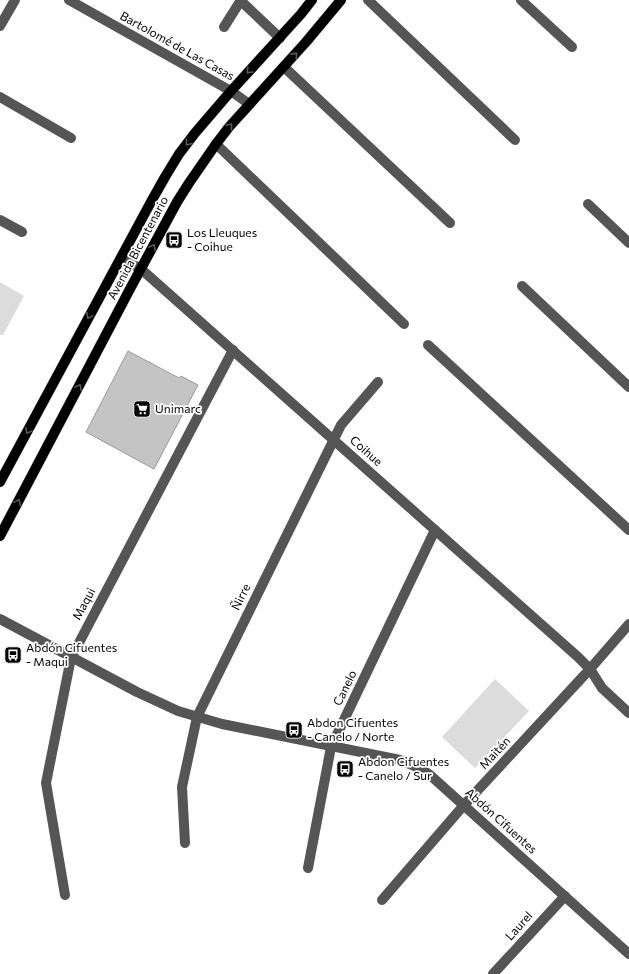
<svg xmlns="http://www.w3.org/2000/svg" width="629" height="974" font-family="Commissioner,sans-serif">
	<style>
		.green { fill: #dcdcdc }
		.building { fill: #c4c4c4; stroke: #999 }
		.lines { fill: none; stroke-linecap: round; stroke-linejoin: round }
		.major-casing { stroke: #dbdbdb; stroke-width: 11 }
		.minor { stroke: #555; stroke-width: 10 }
		.major { stroke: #000; stroke-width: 10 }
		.oneway { stroke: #595959 }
		.labels { text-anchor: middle; stroke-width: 3.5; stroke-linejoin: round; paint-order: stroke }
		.street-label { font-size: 12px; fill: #000; stroke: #fff }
		.poi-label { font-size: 12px; fill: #000; stroke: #fff; text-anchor: start }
	</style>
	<rect width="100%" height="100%" fill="#fff"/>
	<!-- green -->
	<g class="green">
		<polygon points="0,282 24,296 3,335 0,335"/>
		<polygon points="495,679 529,711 475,768 442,737"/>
	</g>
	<!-- building -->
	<polygon class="building" points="128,351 179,378 181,376 198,385 154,469 86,432"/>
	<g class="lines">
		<defs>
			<g id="major">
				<polyline points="0,482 152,200 165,177 179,154 195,133 231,91 301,14 312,0"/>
				<polyline points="0,536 131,287 177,202 189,183 216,144 229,127 306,42 341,0"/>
			</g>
		</defs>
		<!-- major casing -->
		<use href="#major" class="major-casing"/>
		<!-- minor -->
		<g class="minor">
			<polyline points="69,0 231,91 249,104"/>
			<polyline points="368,0 515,140"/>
			<polyline points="521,0 572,47"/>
			<polyline points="241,1 280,38"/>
			<polyline points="0,26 15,0"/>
			<polyline points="224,27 241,0"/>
			<polyline points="284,67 450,223"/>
			<polyline points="0,97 71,138"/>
			<polyline points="216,144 404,324"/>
			<polyline points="588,204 629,243"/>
			<polyline points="0,220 22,232"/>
			<polyline points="121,258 141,269 578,657 590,669 602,688 629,713"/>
			<polyline points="522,286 629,387"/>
			<polyline points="428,345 629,530"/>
			<polyline points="0,619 137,692 178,711 222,724 400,760 421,769 430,775 629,954"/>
			<polyline points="185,843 182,787 197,717 341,425 378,382"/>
			<polyline points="308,868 331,747 435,530"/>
			<polyline points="65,895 46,783 71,658 233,350"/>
			<polyline points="382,900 464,805 590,669 629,624"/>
			<polyline points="493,974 565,896"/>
		</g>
		<!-- major -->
		<use href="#major" class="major"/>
	</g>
	<!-- one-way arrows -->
	<defs><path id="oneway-chevron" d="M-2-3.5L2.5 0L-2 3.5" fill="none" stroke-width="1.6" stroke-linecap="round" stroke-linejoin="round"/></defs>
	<g class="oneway">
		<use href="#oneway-chevron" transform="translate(295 55) rotate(-48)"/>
		<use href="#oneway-chevron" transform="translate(249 71) rotate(133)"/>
		<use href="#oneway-chevron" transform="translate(230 126) rotate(-50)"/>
		<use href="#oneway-chevron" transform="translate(188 143) rotate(127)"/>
		<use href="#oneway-chevron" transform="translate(153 247) rotate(-61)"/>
		<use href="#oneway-chevron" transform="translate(89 316) rotate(118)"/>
		<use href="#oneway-chevron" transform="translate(79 387) rotate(-62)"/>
		<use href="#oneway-chevron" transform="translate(28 431) rotate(118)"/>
		<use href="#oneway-chevron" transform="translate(18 502) rotate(-62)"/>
	</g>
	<!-- icons -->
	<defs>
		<symbol id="bus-square" viewBox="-11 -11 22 22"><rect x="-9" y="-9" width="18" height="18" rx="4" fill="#000" stroke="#fff"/><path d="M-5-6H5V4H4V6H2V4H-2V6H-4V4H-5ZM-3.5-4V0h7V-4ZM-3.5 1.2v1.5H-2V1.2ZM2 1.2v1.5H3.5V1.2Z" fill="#fff"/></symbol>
		<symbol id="supermarket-square" viewBox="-11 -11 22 22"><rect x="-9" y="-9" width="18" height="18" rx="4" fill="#000" stroke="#fff"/><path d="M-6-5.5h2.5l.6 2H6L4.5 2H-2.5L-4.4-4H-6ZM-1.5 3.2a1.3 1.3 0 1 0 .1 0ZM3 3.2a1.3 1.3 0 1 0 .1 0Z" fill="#fff"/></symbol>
	</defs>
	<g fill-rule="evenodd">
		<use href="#bus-square" x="164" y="230" width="20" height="20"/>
		<use href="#supermarket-square" x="132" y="399" width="20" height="20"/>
		<use href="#bus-square" x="3" y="645" width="20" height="20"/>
		<use href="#bus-square" x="284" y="720" width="20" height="20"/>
		<use href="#bus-square" x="335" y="759" width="20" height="20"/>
	</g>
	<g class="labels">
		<!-- street labels -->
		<g class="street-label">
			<text transform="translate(177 46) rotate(29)" y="4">Bartolomé de Las Casas</text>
			<text transform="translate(138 248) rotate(-62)" y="4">Avenida Bicentenario</text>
			<text transform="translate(366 451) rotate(42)" y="4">Coihue</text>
			<text transform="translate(241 597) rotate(-64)" y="4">Ñirre</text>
			<text transform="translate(84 604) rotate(-62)" y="4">Maqui</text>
			<text transform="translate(345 688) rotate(-64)" y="4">Canelo</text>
			<text transform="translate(495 753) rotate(-47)" y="4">Maitén</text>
			<text transform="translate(501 821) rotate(42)" y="4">Abdón Cifuentes</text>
			<text transform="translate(519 926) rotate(-48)" y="4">Laurel</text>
		</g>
		<!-- poi labels -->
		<g class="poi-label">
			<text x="187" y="237">Los Lleuques<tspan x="187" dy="14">- Coihue</tspan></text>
			<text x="155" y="413">Unimarc</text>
			<text x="26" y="652">Abdón Cifuentes<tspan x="26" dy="14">- Maqui</tspan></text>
			<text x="307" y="727">Abdon Cifuentes<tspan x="307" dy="14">- Canelo / Norte</tspan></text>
			<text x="358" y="766">Abdon Cifuentes<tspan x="358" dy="14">- Canelo / Sur</tspan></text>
		</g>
	</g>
</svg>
